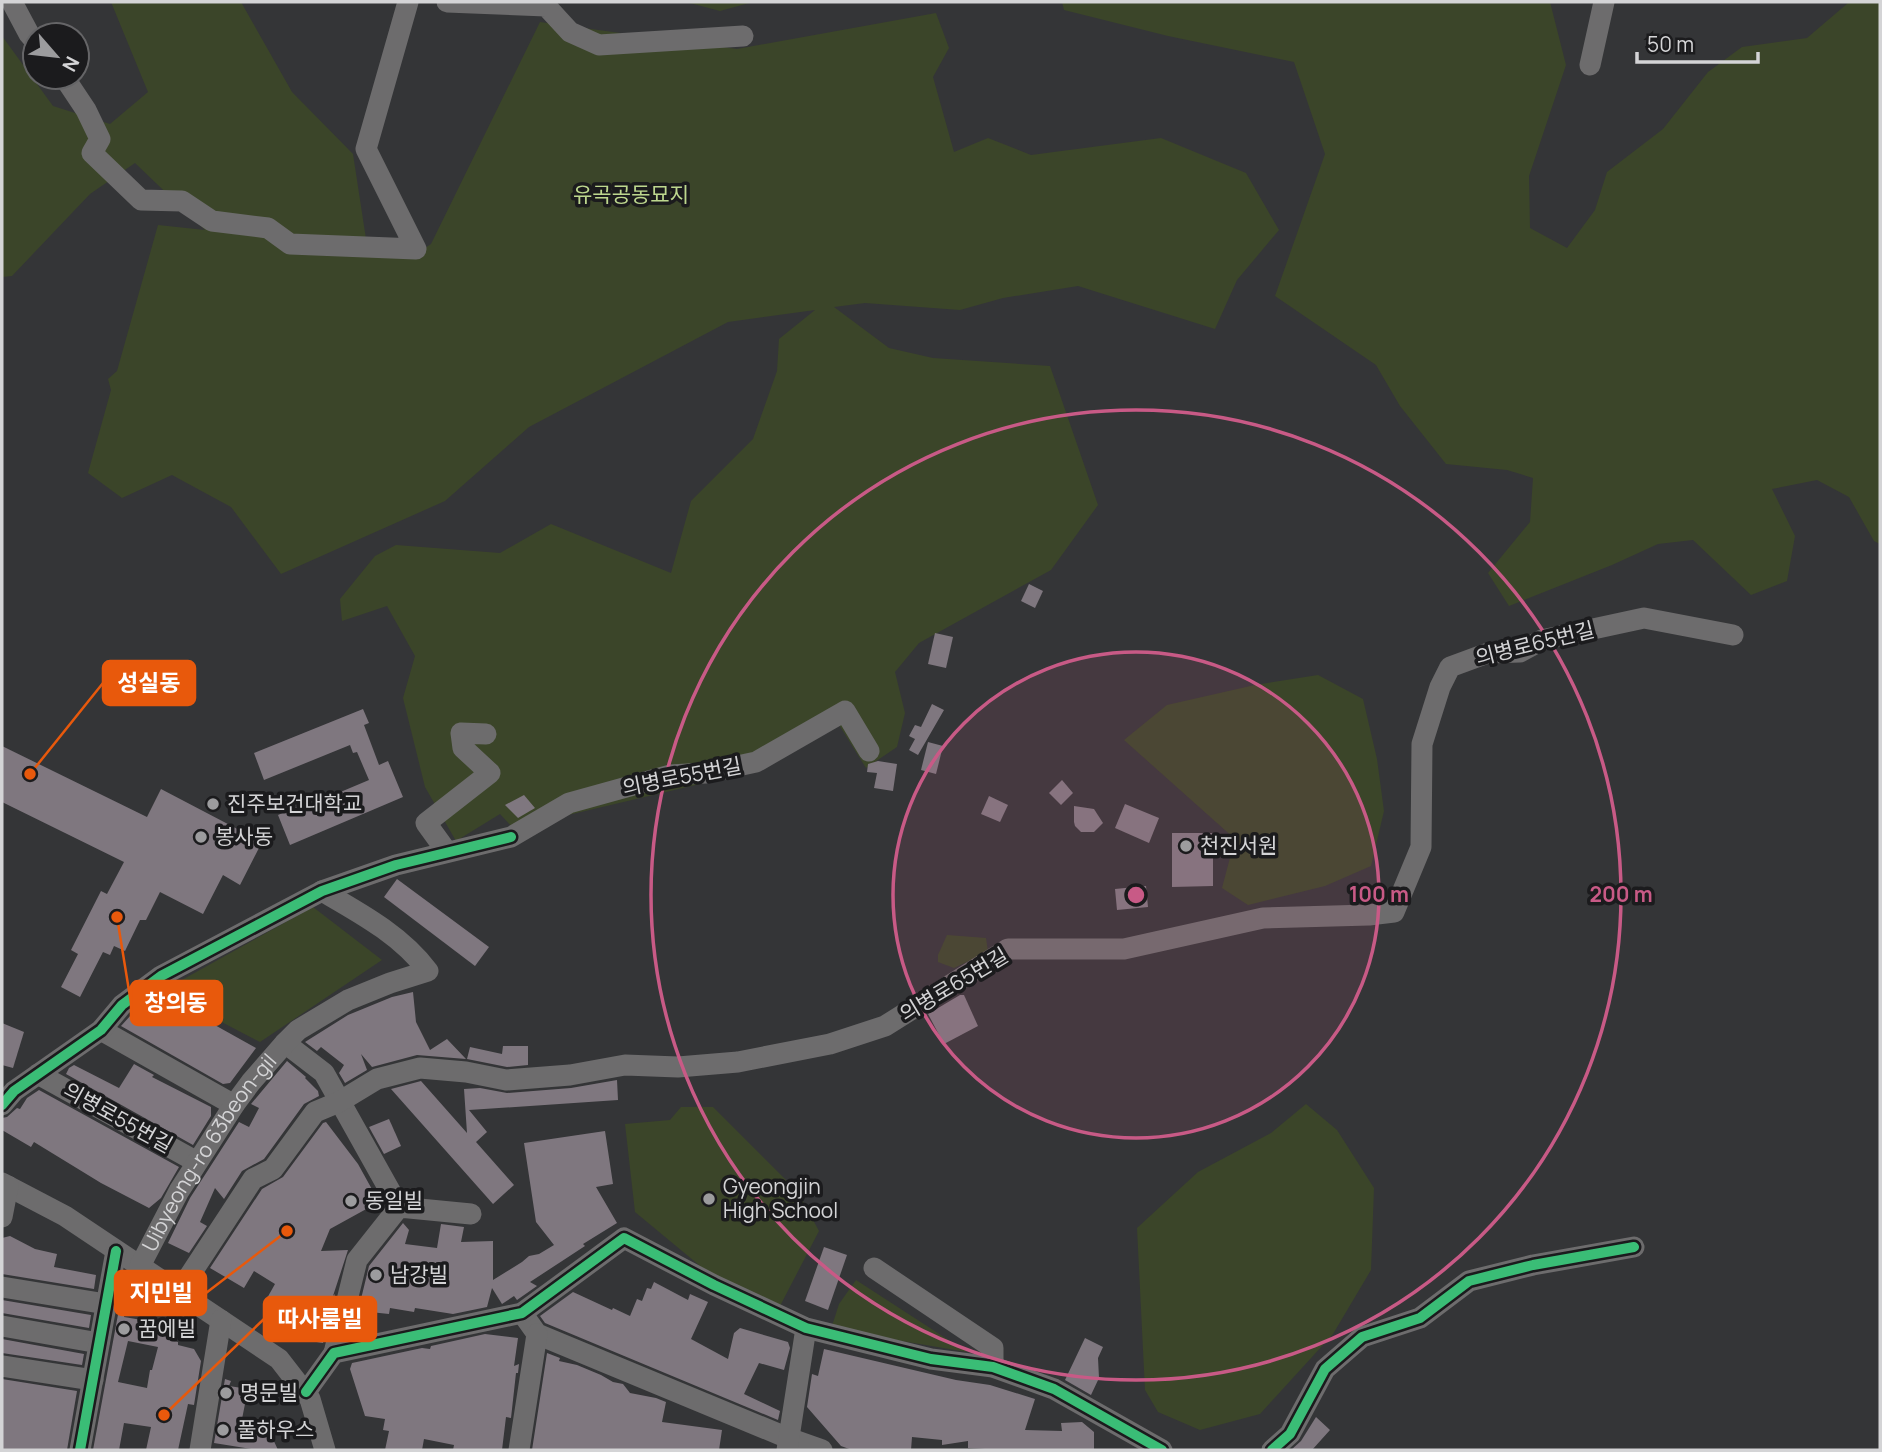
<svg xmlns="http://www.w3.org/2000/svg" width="1882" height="1452" font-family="Manrope,'Noto Sans KR',sans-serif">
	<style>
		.green { fill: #3b4529 }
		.building { fill: #7f777f; fill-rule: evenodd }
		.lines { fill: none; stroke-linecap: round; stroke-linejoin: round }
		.minor { stroke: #6d6c6d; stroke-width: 21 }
		.cycleway-casing { stroke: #1b1b1d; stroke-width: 15 }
		.cycleway { stroke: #3abd76; stroke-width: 10 }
		.ring { fill: none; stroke: #c85a86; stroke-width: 3.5 }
		.poi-dot { fill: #9c9c9e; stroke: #1b1b1d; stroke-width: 2.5 }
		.labels { text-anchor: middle; stroke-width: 7; stroke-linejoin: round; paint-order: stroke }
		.park-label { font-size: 21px; fill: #bdd78e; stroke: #1b1b1d }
		.street-label { font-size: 21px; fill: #d4d4d6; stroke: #1b1b1d }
		.poi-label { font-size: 21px; fill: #d4d4d6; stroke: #1b1b1d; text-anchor: start }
		.centre { fill: #c85a86; stroke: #1b1b1d; stroke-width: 3.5 }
		.ring-label { font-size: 21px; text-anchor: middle; font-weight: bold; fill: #c85a86; stroke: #1b1b1d; stroke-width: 7; stroke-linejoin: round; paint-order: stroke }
		.leader { fill: none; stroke: #e8590c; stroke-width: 2.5 }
		.callout-dot { fill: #e8590c; stroke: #1b1b1d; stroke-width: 2.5 }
		.callout { fill: #e8590c; stroke: #e8590c; stroke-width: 2.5 }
		.callout-label { font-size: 23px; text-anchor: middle; font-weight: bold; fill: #fff }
	</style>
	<rect width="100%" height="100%" fill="#343537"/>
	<!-- green -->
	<g class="green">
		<polygon points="111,2 241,2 292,92 353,154 368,252 410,258 431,244 540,22 737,49 936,13 949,48 933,77 954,152 988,138 1031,155 1161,138 1246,173 1279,230 1237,280 1215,329 1078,286 1003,298 960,310 865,303 834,307 889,348 933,358 1050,366 1098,505 1051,570 919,643 895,672 905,713 897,747 866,768 836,720 717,780 513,828 500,814 456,841 425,787 403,698 415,656 387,606 342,621 340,599 375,556 396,545 500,553 551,524 671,573 691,501 753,439 777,371 779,339 815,310 728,322 529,427 445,501 281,574 231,507 172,475 122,498 88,473 111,390 108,379 117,371 158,225 205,230 135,163 90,194 12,276 2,277 2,36 53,106 110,124 148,92"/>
		<polygon points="686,2 753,2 720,11"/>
		<polygon points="1062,2 1550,2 1566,65 1529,176 1530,228 1567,248 1595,210 1607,172 1663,129 1708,72 1742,47 1807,38 1848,3 1848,2 1880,2 1880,544 1874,541 1849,497 1817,480 1772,489 1795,536 1787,581 1751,595 1693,540 1658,544 1612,565 1509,606 1488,573 1530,522 1533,478 1507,470 1446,464 1400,406 1376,365 1275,296 1325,154 1294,62 1168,36 1064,10"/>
		<polygon points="1318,675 1363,699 1377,759 1384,811 1371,866 1325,886 1248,905 1222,888 1235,839 1124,740 1167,705 1255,685"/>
		<polygon points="313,907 382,960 260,1042 162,991"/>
		<polygon points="947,935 986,938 988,952 954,968 938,962 938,955"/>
		<polygon points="1306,1104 1337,1130 1374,1188 1371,1270 1333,1334 1260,1414 1200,1430 1158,1412 1145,1390 1137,1228 1198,1172 1271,1133"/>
		<polygon points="681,1107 713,1107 798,1192 819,1231 780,1306 705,1270 635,1212 625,1124 670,1120"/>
		<polygon points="856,1280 967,1352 831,1329 839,1304"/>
	</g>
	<!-- building -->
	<g class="building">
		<polygon points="1029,584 1043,591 1035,608 1021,601"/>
		<polygon points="935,633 953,637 946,668 928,664"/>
		<polygon points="932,704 944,710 918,755 909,750 915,739 909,736 915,725 921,727"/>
		<polygon points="363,709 369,723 364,725 379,765 388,761 403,797 290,845 278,815 310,801 312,804 369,780 357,752 353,753 350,745 264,780 254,753"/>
		<polygon points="928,742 943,746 936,774 921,770"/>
		<polygon points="2,746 147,817 161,789 262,842 240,885 223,875 203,914 160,892 146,920 140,920 125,951 114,946 110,955 103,952 80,997 61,987 78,954 71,950 101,891 107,894 124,862 2,802"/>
		<polygon points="878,761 897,764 893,791 874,788 877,773 867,772 868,764"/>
		<polygon points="1062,780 1073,793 1061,805 1049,793"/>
		<polygon points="524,795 535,808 518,818 505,805"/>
		<polygon points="989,796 1008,805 1000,822 981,814"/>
		<polygon points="1125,804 1159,818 1149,843 1115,828"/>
		<polygon points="1074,806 1094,809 1103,823 1094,832 1081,832 1075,826 1074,822"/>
		<polygon points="1172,833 1213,833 1213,886 1172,887"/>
		<polygon points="397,879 489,947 475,966 384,897"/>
		<polygon points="1146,886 1148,907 1117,910 1115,889"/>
		<polygon points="413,992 416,1022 430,1050 447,1039 466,1059 417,1055 372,1067 361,1054 367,1070 345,1083 339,1073 344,1065 321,1047 317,1051 305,1042 348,1015 392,997"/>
		<polygon points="157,995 161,997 160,999 203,1021 204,1019 256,1048 230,1083 223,1084 121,1026 131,1015"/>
		<polygon points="960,995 964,995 978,1026 944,1044 928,1014"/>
		<polygon points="2,1023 24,1032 13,1068 2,1065"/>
		<polygon points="503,1046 528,1046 528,1065 507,1067 467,1059 470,1047 502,1054"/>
		<polygon points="287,1061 306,1077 305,1078 318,1091 319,1096 304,1104 264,1159 242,1171 224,1199 215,1188 200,1222 207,1226 189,1253 168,1243 190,1198 239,1122 249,1127 259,1108 251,1104"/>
		<polygon points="134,1064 154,1075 152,1077 211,1107 211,1116 193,1145 66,1074 69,1068 74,1065 119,1088"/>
		<polygon points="617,1080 618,1100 469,1110 487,1132 476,1142 514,1185 493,1204 391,1089 421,1081 467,1133 464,1089 480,1088 507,1093 571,1088"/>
		<polygon points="39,1090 179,1167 161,1198 149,1208 101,1183 34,1142 31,1147 2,1130 2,1118 7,1117 17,1108 20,1109 27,1098"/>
		<polygon points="389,1119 401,1146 384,1154 369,1127"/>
		<polygon points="326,1122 358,1164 379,1202 330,1229 321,1251 348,1250 333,1296 335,1294 323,1343 310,1341 311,1329 294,1321 299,1317 266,1300 275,1284 254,1271 244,1288 210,1268 262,1189 283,1177 323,1123"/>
		<polygon points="605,1131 613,1184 596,1187 617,1223 583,1244 585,1246 530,1282 537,1286 517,1300 514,1296 502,1304 492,1288 487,1307 453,1314 415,1308 414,1312 390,1308 389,1314 370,1312 377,1330 356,1335 353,1332 369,1266 403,1223 409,1230 405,1244 437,1248 441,1224 464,1227 461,1242 493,1241 493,1280 522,1262 529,1256 539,1254 554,1245 536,1222 524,1143"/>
		<polygon points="10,1236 35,1249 57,1254 54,1267 96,1275 94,1289 2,1274 2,1238"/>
		<polygon points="824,1247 847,1255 828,1310 805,1301"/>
		<polygon points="654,1282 688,1300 690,1294 708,1302 691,1339 728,1359 734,1333 740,1328 788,1342 790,1348 784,1370 759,1363 744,1394 780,1411 778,1420 545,1323 540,1316 573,1292 612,1310 613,1308 630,1316 637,1299 642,1301 647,1288 651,1289"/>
		<polygon points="2,1300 91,1315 89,1328 2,1313"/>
		<path d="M119,1309L125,1310L124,1317L142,1320L141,1330L174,1337L173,1341L178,1342V1345L194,1349L201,1361L194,1405L188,1404L178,1450H146L151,1427L124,1423L119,1450H93ZM128,1341L158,1347L152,1370H150L147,1388L118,1382Z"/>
		<polygon points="485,1334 518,1338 514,1366 519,1364 518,1373 516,1373 511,1418 506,1417 502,1450 453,1450 454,1445 424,1439 422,1450 385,1450 389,1431 383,1430 385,1419 365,1416 350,1369 352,1363 422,1348 430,1349 431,1346"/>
		<polygon points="1085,1338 1103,1347 1098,1358 1099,1378 1091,1395 1065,1380"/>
		<polygon points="2,1339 84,1354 82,1365 2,1353"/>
		<polygon points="824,1349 956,1380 990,1385 1035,1399 1025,1430 1062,1431 1061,1423 1082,1422 1094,1432 1094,1450 985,1450 985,1449 968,1448 968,1441 942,1445 942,1440 912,1437 911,1450 852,1450 841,1446 807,1407 812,1374 818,1376"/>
		<polygon points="547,1353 560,1358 559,1361 577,1365 601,1375 613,1382 623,1384 630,1393 656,1398 666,1402 662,1422 722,1430 719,1450 532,1450"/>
		<polygon points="2,1379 77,1391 67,1450 2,1450"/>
		<polygon points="225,1379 231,1381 229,1386 242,1388 240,1398 246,1399 242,1419 266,1424 278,1450 258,1450 214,1443"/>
		<polygon points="1316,1417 1330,1430 1312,1450 1291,1450 1301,1441"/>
	</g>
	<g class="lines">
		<!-- minor -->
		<g class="minor">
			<polyline points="12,2 29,34 35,41"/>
			<polyline points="447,2 546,6 570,32 599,45 743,36"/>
			<polyline points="1590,65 1604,2"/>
			<polyline points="64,77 86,110 100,139 92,153 141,200 182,201 212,221 268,228 290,244 416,249 366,149 408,2"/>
			<polyline points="447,852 426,823 490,773 463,748 461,733 486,734"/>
			<polyline points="101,1030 234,1105"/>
			<polyline points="285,1043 324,1073 399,1207"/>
			<polyline points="38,1074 197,1162"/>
			<polyline points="2,1105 14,1091 101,1030 122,1005 161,976 322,891 396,865 511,837 569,803 670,775 705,773 756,762 845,711 869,751"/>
			<polyline points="2,1183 65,1216 279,1359 310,1399 325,1450"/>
			<polyline points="2,1217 8,1186"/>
			<path id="s1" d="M140,1266L179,1191L234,1105L251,1082L285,1043L298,1030L348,1000L390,983L428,971C401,935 360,913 322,891"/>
			<polyline points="874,1268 993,1348 993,1367"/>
			<polyline points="190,1275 253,1179 273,1169 315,1112 339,1102 377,1079 420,1068 466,1072 506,1080 570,1075 625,1065 678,1067 738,1062 830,1044 885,1026 1008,949 1124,949 1263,918 1369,915 1394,912 1421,847 1422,744 1440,687 1450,667 1488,653 1520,652 1542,640 1644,618 1733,635"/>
			<polyline points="2,1287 106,1304"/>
			<polyline points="522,1313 537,1334 788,1438 822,1450"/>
			<polyline points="2,1326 99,1343"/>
			<polyline points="334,1353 357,1260 399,1207 471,1214"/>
			<polyline points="2,1366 93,1380"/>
			<polyline points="306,1392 334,1353 522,1313 624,1238 714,1285 806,1328 931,1359 993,1367 1054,1389 1162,1450"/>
			<polyline points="80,1450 116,1251"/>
			<polyline points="200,1450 221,1320"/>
			<polyline points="519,1450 537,1334"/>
			<polyline points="787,1450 806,1328"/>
			<polyline points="1272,1450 1290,1434 1325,1369 1362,1337 1420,1318 1469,1281 1533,1265 1634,1247"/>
		</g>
		<defs>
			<g id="cycleway">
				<polyline points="2,1105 14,1091 101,1030 122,1005 161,976 322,891 396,865 511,837"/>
				<polyline points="306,1392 334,1353 522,1313 624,1238 714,1285 806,1328 931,1359 993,1367 1054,1389 1162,1450"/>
				<polyline points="80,1450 116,1251"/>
				<polyline points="1272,1450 1290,1434 1325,1369 1362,1337 1420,1318 1469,1281 1533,1265 1634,1247"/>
			</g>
		</defs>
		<!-- cycleway casing -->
		<use href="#cycleway" class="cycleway-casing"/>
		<!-- cycleway -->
		<use href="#cycleway" class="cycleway"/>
	</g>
	<!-- distance rings -->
	<circle cx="1136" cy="895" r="243" fill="#c85a86" fill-opacity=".12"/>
	<g class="ring">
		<circle cx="1136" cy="895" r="243"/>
		<circle cx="1136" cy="895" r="485"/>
	</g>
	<!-- markers -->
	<g class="poi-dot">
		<circle cx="213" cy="804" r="7"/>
		<circle cx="201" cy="837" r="7"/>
		<circle cx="1186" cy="846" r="7"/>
		<circle cx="709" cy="1199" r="7"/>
		<circle cx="351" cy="1201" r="7"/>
		<circle cx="376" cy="1275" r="7"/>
		<circle cx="124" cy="1329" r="7"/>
		<circle cx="226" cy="1393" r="7"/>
		<circle cx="223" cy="1430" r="7"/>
	</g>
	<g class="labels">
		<!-- park labels -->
		<g class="park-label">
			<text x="631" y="202">유곡공동묘지</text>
		</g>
		<!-- street labels -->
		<g class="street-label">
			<text transform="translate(1535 644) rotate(-14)" y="7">의병로65번길</text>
			<text transform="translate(682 777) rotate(-11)" y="7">의병로55번길</text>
			<text transform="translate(954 985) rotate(-31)" y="7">의병로65번길</text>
			<text transform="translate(118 1118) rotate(29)" y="7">의병로55번길</text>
			<text dy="7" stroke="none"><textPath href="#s1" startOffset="133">Uibyeong-ro 63beon-gil</textPath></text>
		</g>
		<!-- poi labels -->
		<g class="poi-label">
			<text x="227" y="811">진주보건대학교</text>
			<text x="215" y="844">봉사동</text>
			<text x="1200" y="853">천진서원</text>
			<text x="723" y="1194">Gyeongjin<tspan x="723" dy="24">High School</tspan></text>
			<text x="365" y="1208">동일빌</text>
			<text x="390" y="1282">남강빌</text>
			<text x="138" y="1336">꿈에빌</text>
			<text x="240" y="1400">명문빌</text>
			<text x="237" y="1437">풀하우스</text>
		</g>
	</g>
	<circle cx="1136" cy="895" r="10" class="centre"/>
	<g class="ring-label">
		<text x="1379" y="902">100 m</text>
		<text x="1621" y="902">200 m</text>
	</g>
	<!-- callouts -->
	<path class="leader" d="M30 774L103 683M117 917L131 1003M287 1231L206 1293M164 1415L264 1319"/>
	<g class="callout-dot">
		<circle cx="30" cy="774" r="7"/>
		<circle cx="117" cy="917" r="7"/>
		<circle cx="287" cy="1231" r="7"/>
		<circle cx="164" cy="1415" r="7"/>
	</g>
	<g class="callout">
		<rect x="103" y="661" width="92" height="44" rx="7"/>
		<rect x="131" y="981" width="91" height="44" rx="7"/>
		<rect x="115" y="1271" width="91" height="44" rx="7"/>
		<rect x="264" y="1297" width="112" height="44" rx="7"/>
	</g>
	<g class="callout-label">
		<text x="149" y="691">성실동</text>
		<text x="176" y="1011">창의동</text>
		<text x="161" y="1301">지민빌</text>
		<text x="320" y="1327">따사룸빌</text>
	</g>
	<!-- border -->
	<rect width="1882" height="1452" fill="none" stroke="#d4d4d6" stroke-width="7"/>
	<!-- north arrow -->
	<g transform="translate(56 56) rotate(118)"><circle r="33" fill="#1b1b1d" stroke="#656567" stroke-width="2"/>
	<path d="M0-5L12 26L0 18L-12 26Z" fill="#9c9c9e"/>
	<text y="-10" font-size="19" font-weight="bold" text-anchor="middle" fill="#d4d4d6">N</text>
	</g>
	<!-- scale -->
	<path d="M1637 52v10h121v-10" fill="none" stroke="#d4d4d6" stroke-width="3.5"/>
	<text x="1647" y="52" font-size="21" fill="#d4d4d6" stroke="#1b1b1d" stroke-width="5" paint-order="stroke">50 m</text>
</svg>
